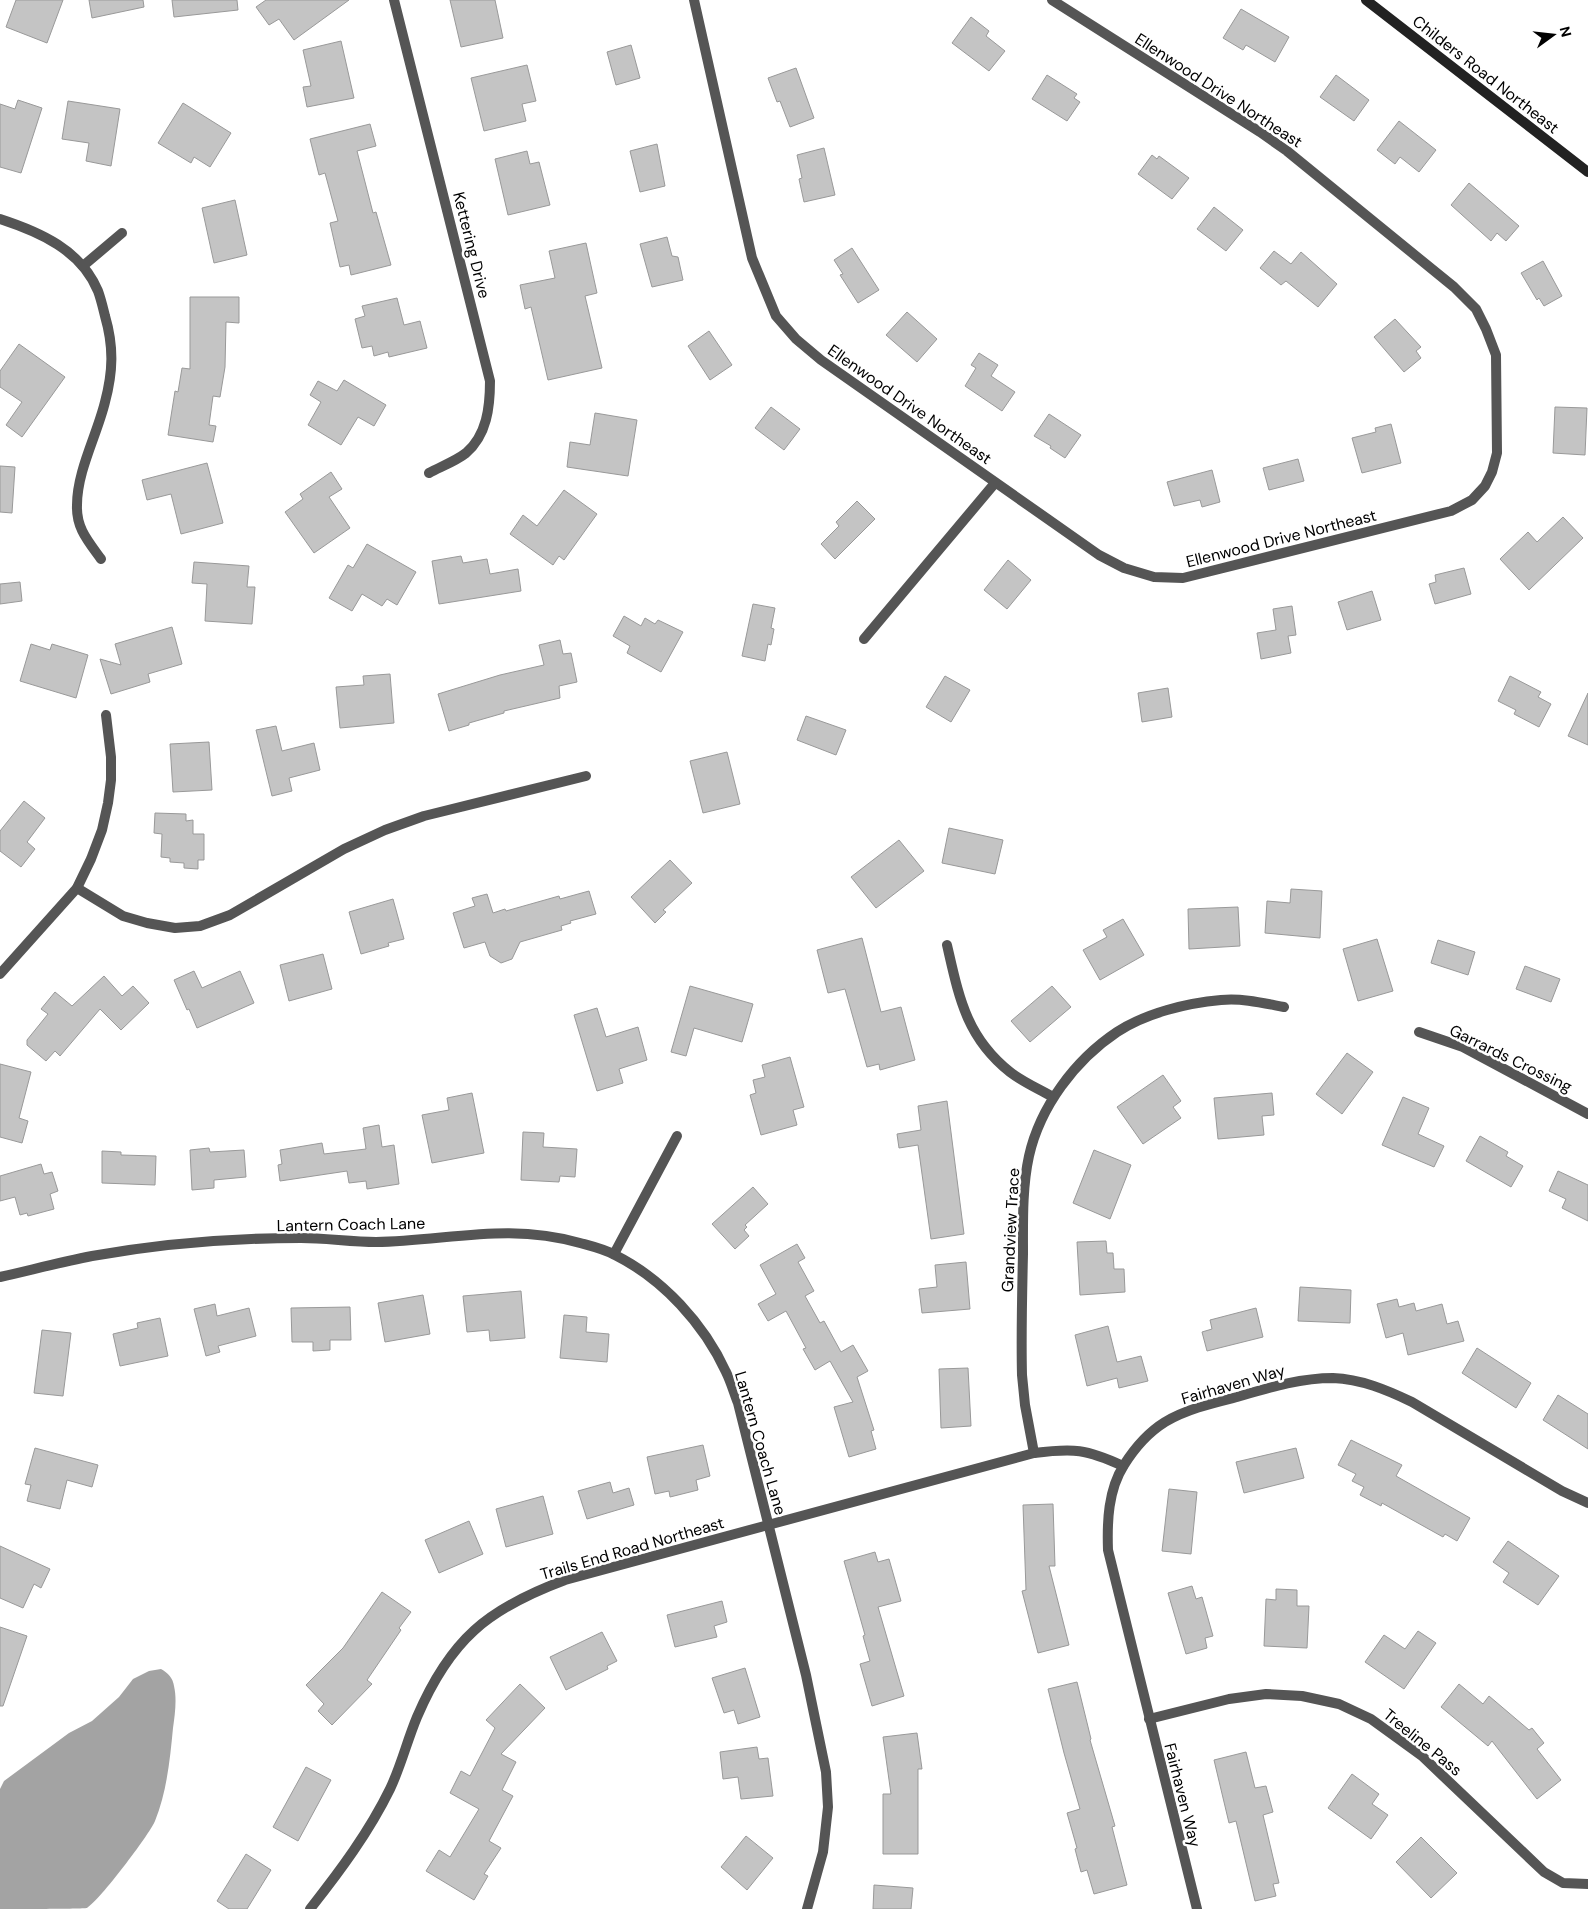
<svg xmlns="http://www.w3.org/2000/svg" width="1588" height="1909" font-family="'DM Sans',sans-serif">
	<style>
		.water { fill: #a3a3a3 }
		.building { fill: #c4c4c4; stroke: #999 }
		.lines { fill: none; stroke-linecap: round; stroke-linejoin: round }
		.street { stroke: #555; stroke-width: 10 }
		.secondary { stroke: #222; stroke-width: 10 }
		.labels { text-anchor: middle; stroke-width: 5; stroke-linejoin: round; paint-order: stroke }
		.street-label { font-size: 16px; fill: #000; stroke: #fff }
	</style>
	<rect width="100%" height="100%" fill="#fff"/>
	<!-- water -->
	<path class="water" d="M161,1669C168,1673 173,1678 174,1686C177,1699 175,1714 173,1728C170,1759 167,1791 155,1821C149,1835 100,1900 87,1908C81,1909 13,1909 0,1909V1789L4,1781L69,1733L92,1721L119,1697L133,1679L149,1671Z"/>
	<!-- building -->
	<g class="building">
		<polygon points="16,0 63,0 47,43 6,27"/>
		<polygon points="89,0 143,0 144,7 92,18"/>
		<polygon points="172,0 237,0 238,10 174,17"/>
		<polygon points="266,0 349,0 294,40 279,19 269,25 256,7"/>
		<polygon points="450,0 495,0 503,38 461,47"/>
		<polygon points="1241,9 1289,37 1275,62 1246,45 1243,50 1223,38"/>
		<polygon points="971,17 989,31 986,36 1005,51 989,71 952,43"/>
		<polygon points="341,41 354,98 307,107 303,87 311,86 303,50"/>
		<polygon points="631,45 640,78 616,85 607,52"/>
		<polygon points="527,65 536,101 522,104 526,121 484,131 471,78"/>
		<polygon points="796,68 814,118 790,127 780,101 777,102 768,78"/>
		<polygon points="1047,75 1077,94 1074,98 1080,102 1067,121 1032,99"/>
		<polygon points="1336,75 1369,100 1354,121 1320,97"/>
		<polygon points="18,100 42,108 21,173 0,167 0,104 15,109"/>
		<polygon points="68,101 120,109 111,166 86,161 89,143 62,139"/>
		<polygon points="183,103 231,133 210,167 194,157 191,163 158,143"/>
		<polygon points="1399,121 1436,150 1419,172 1400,157 1395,164 1377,150"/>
		<polygon points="370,124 376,146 357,151 373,213 376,212 391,265 351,275 349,265 340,267 330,223 338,221 325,173 319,175 310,139"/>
		<polygon points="657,144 665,186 640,192 630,151"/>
		<polygon points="824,148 835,195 804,202 799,179 802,178 797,155"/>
		<polygon points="527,151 530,164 539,162 550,205 508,215 495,159"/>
		<polygon points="1152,155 1157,159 1159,156 1189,178 1172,199 1138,174"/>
		<polygon points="1469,183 1519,226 1506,241 1497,233 1491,241 1451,205"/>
		<polygon points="235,200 247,255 214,263 202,208"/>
		<polygon points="1214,207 1243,230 1226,251 1197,229"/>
		<polygon points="667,237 672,256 678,257 683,280 652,287 640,244"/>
		<polygon points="586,243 597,293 585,296 602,368 548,380 531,307 525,309 520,285 555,278 549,251"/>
		<polygon points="852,248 879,290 858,303 840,275 843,274 834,260"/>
		<polygon points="1274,251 1291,264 1301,252 1337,284 1318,307 1286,281 1281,285 1260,268"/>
		<polygon points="1543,261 1562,296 1544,306 1539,298 1537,300 1521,273"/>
		<polygon points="190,297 239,297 239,323 226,322 225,367 220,397 213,396 209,425 216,426 213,442 168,435 175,391 178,392 182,368 190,369"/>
		<polygon points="397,298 404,325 420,321 427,348 389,357 388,352 374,356 372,346 362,348 355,319 365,316 362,306"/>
		<polygon points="907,312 937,339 917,362 886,335"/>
		<polygon points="1395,319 1421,347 1416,351 1421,358 1404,372 1374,337"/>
		<polygon points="709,331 732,365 710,380 688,346"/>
		<polygon points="19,344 65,377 22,437 6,425 22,402 0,387 0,371"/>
		<polygon points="979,353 998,365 991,376 1015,392 1002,411 965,386 976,368 971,365"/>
		<polygon points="344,380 386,405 374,426 358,417 341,445 308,425 321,402 310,395 318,381 337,391"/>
		<polygon points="771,407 800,429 784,450 755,428"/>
		<polygon points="1555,407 1587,408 1585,455 1553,453"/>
		<polygon points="595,413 637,420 628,476 567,467 570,442 590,445"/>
		<polygon points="1049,414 1081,435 1065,458 1050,448 1051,446 1034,436"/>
		<polygon points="1391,424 1401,463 1362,473 1352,438 1376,432 1375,428"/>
		<polygon points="1298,459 1304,481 1269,490 1263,468"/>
		<polygon points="207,463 223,523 181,534 171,494 147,500 142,480"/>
		<polygon points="0,466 15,467 12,513 0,512"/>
		<polygon points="1212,470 1220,502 1202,507 1200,500 1174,506 1167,482"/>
		<polygon points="331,472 342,489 329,497 350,528 314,553 285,512 303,499 300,494"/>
		<polygon points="564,490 597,514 564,560 559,556 553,565 510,534 523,515 537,526"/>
		<polygon points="857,501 875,519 835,559 821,544 839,526 836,522"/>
		<polygon points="1563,517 1583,538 1529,590 1500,559 1528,532 1537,542"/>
		<polygon points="367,544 416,572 397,605 387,599 382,606 362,594 352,611 329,598 348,565 353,568"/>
		<polygon points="461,556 463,563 487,559 490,574 518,569 521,591 439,604 432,561"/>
		<polygon points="1008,560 1031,580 1007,609 984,590"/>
		<polygon points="194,562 249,566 247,587 255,587 252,624 205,621 207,584 192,583"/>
		<polygon points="1464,568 1471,594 1435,604 1429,584 1436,582 1435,575"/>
		<polygon points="20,582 22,601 0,604 0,584"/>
		<polygon points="1372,591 1381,620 1347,630 1338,602"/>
		<polygon points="753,604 775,608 771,628 774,629 771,645 768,644 765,661 742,656"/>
		<polygon points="1292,606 1296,635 1288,636 1291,653 1261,659 1257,633 1276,630 1273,609"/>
		<polygon points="624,616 641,626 645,618 655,624 658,620 683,632 661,672 627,653 630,646 613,636"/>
		<polygon points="172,627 182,664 148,674 150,682 111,694 100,659 121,665 115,644"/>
		<polygon points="560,640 563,654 571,653 577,682 559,686 560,698 504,711 504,713 469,723 469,725 449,731 438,694 500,675 544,665 539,645"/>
		<polygon points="31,644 50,650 52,644 88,655 76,698 20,681"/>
		<polygon points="390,674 394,723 340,728 336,687 364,685 363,676"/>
		<polygon points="945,676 970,690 951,722 926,707"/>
		<polygon points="1510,676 1541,692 1538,697 1551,704 1539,727 1514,714 1516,710 1498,701"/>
		<polygon points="1168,688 1172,717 1142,722 1138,693"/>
		<polygon points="1588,693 1588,745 1568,736"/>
		<polygon points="806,716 846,730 836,755 797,740"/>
		<polygon points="276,726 282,751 314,743 320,770 289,778 292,791 272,796 256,730"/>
		<polygon points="209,742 212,790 173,792 170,744"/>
		<polygon points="727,752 740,804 703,813 690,761"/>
		<polygon points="24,801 45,818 27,842 35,849 21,867 0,851 0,831"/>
		<polygon points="155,813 186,814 186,821 193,820 193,834 204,834 204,860 198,860 198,869 184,868 184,863 170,862 170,858 161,857 162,834 154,833"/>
		<polygon points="949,828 1003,840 995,874 942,863"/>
		<polygon points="899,840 924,871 876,908 851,877"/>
		<polygon points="670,860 692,883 663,910 666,912 655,923 631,897"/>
		<polygon points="1291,889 1322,891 1320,938 1265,933 1267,901 1290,903"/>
		<polygon points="589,891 596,914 570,921 571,923 561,926 562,930 520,942 512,959 501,963 490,956 485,942 464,948 453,913 475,906 472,898 487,894 493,913 505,909 506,911 559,896 560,899"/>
		<polygon points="393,899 404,939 388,943 389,946 361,954 349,912"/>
		<polygon points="1238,907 1240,946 1189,949 1188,909"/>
		<polygon points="1123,919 1144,955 1100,980 1083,950 1107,937 1103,930"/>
		<polygon points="862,938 881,1012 901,1007 915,1060 880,1070 879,1064 867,1067 845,989 828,993 817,950"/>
		<polygon points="1377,939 1393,991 1358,1001 1343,949"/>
		<polygon points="1438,940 1475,952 1468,975 1431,963"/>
		<polygon points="323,954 332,989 289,1001 280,965"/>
		<polygon points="1525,966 1560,979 1551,1002 1516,989"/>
		<polygon points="194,971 202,988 240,971 254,1003 197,1028 189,1009 187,1010 174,980"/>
		<polygon points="104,976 122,996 133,986 149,1003 121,1030 100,1009 60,1056 55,1051 46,1061 27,1045 27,1040 48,1014 41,1009 55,992 72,1006"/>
		<polygon points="690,986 753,1004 742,1042 694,1028 686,1056 671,1052"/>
		<polygon points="1052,986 1071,1007 1030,1042 1011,1021"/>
		<polygon points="597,1008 606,1037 638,1027 647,1060 619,1069 623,1083 597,1091 574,1015"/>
		<polygon points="1347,1053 1373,1072 1342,1114 1316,1094"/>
		<polygon points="790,1057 804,1107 793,1110 797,1125 761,1135 750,1095 756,1093 753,1080 765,1077 762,1065"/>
		<polygon points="0,1064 31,1072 19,1118 28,1121 22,1143 0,1137"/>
		<polygon points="1163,1075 1181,1101 1173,1107 1181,1118 1143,1144 1117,1107"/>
		<polygon points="472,1093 484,1153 432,1163 422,1115 449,1110 447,1098"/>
		<polygon points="1272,1093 1274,1115 1262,1116 1264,1135 1218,1139 1214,1098"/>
		<polygon points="1403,1097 1429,1108 1418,1134 1444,1146 1434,1167 1382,1145"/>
		<polygon points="947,1101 964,1234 931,1239 918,1145 899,1148 897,1134 921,1130 918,1106"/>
		<polygon points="379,1125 382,1147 394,1145 399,1184 367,1189 366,1181 349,1183 347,1171 280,1181 278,1165 282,1164 280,1150 322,1143 324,1154 366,1149 363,1128"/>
		<polygon points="523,1132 544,1133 543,1147 577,1149 575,1177 560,1176 559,1182 521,1180"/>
		<polygon points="1480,1136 1508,1152 1506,1156 1523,1166 1511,1187 1466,1161"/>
		<polygon points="209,1148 210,1152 244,1150 246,1177 214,1180 214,1188 192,1190 190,1150"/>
		<polygon points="1094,1150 1131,1165 1110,1219 1073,1203"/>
		<polygon points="102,1151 121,1152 121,1155 156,1156 155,1185 102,1183"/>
		<polygon points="41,1164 44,1174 52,1172 58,1191 50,1194 54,1209 28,1216 27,1213 20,1215 15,1197 0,1201 0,1176"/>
		<polygon points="1558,1171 1588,1185 1588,1221 1562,1208 1566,1199 1549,1191"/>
		<polygon points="753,1187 768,1204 745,1225 747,1227 744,1230 749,1236 735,1249 712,1224"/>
		<polygon points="1106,1241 1107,1253 1113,1253 1114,1269 1124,1269 1125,1292 1080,1295 1077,1242"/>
		<polygon points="797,1244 805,1258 798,1262 814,1291 805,1296 820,1323 824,1321 841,1352 853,1345 868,1371 857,1377 874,1430 871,1431 876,1449 849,1457 834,1407 853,1402 830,1361 815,1370 803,1349 806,1348 786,1311 768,1321 758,1304 776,1294 760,1265"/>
		<polygon points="966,1262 970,1309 922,1313 919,1289 937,1287 935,1265"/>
		<polygon points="1300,1287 1351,1290 1350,1323 1298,1321"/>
		<polygon points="521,1291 525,1338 490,1341 489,1330 467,1332 463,1296"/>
		<polygon points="423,1295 430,1334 385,1342 378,1303"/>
		<polygon points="1397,1299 1399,1307 1414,1303 1416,1311 1442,1304 1447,1324 1458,1321 1464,1341 1408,1355 1403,1333 1386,1338 1377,1304"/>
		<polygon points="215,1304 217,1316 249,1308 256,1336 218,1346 220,1352 206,1356 194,1309"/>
		<polygon points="350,1307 351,1340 330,1340 330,1350 313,1351 313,1342 292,1342 291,1308"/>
		<polygon points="1256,1308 1263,1337 1207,1351 1202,1332 1212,1329 1210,1320"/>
		<polygon points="564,1315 587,1317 586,1332 609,1334 607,1362 560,1358"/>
		<polygon points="160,1318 168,1356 120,1366 113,1334 138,1328 137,1323"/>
		<polygon points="1108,1326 1117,1362 1141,1356 1148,1381 1119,1388 1117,1378 1087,1386 1075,1335"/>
		<polygon points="42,1330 71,1333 63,1396 34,1393"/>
		<polygon points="1477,1348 1531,1383 1516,1408 1462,1373"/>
		<polygon points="968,1368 971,1426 941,1428 939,1369"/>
		<polygon points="1558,1395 1588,1414 1588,1449 1543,1420"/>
		<polygon points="1351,1440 1402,1465 1396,1476 1470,1518 1457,1541 1445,1534 1443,1537 1382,1503 1381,1506 1360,1495 1364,1487 1352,1481 1356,1474 1338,1465"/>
		<polygon points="703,1445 710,1476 696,1480 698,1490 670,1497 669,1491 655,1494 647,1457"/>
		<polygon points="35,1448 98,1465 92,1487 67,1480 60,1509 27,1501 31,1485 25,1484"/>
		<polygon points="1296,1448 1304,1478 1244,1493 1236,1462"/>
		<polygon points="610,1482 613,1493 629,1488 634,1505 587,1519 578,1491"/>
		<polygon points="1169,1489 1197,1492 1191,1554 1162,1551"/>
		<polygon points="543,1496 553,1534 506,1547 496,1509"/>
		<polygon points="1053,1504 1055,1566 1049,1566 1069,1645 1038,1653 1022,1591 1026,1590 1023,1505"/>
		<polygon points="469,1521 483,1554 439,1573 425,1540"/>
		<polygon points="1508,1541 1559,1576 1538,1605 1503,1582 1509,1573 1493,1562"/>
		<polygon points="0,1546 50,1569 41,1588 34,1584 23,1608 0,1598"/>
		<polygon points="875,1552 878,1562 889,1559 901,1601 878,1607 904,1696 872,1706 860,1664 870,1661 863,1636 865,1635 844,1561"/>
		<polygon points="1192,1586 1196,1599 1202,1597 1213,1636 1205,1638 1207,1648 1186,1654 1168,1593"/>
		<polygon points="1276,1589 1297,1590 1297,1606 1309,1606 1307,1648 1264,1646 1266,1599 1276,1600"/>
		<polygon points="382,1592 411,1612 399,1628 401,1630 367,1680 372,1684 332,1725 318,1711 324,1704 306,1685 343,1648"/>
		<polygon points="722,1601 727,1622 714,1626 717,1637 675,1647 667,1615"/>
		<polygon points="0,1627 27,1636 3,1706 0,1706"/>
		<polygon points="1418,1631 1436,1643 1404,1689 1365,1662 1384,1635 1405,1649"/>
		<polygon points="602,1632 617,1661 607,1666 608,1669 566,1690 550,1657"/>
		<polygon points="745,1668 760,1717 738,1724 734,1710 724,1713 712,1678"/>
		<polygon points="1077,1682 1091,1739 1090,1740 1115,1826 1112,1827 1127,1885 1094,1894 1087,1870 1081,1872 1075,1849 1077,1848 1067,1813 1080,1809 1064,1753 1048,1689"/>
		<polygon points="520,1684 545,1708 501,1754 516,1762 502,1790 513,1796 489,1841 501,1848 484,1874 488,1876 474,1900 426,1871 439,1850 450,1857 479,1809 450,1793 461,1771 470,1776 495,1728 486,1720"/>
		<polygon points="1459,1684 1483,1704 1489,1696 1529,1730 1532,1728 1544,1743 1537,1749 1561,1780 1537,1799 1492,1741 1488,1746 1441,1707"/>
		<polygon points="917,1733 922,1769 918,1769 918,1854 883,1854 883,1794 891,1794 883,1737"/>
		<polygon points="757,1747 759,1759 768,1758 773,1796 741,1799 738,1777 723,1779 720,1752"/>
		<polygon points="1246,1752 1255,1788 1266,1786 1273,1812 1263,1815 1279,1883 1273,1884 1276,1896 1255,1901 1236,1821 1229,1823 1214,1760"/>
		<polygon points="306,1767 331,1780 298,1841 273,1827"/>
		<polygon points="1352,1774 1379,1794 1372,1804 1388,1815 1371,1839 1328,1808"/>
		<polygon points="746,1836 773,1858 747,1890 721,1867"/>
		<polygon points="1421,1837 1457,1873 1431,1898 1396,1862"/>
		<polygon points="246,1854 271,1870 247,1909 229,1909 217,1901"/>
		<polygon points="874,1885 913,1888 911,1909 873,1909"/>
	</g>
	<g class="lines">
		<!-- street -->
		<g class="street">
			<path d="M394,0L490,381C490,407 487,435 466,453C456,461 440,467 429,473"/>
			<polyline points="694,0 752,258 776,316 796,339 821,360 1099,555 1124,568 1154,577 1183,578 1451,511 1472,500 1485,486 1492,472 1497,453 1496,355 1486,329 1476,309 1454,287 1287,151 1260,132 1052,0"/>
			<path d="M0,219C40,232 81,250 98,291C101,299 103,308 105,316C114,347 113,372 105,402C97,435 77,471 77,505C76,528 88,541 101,559"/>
			<polyline points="83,266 122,233"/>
			<polyline points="864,639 995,483"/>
			<polyline points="77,888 123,916 147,923 175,928 200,926 230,915 344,849 385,830 424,816 586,776"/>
			<path d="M947,945C959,997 966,1037 1010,1072C1023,1082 1039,1089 1053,1097"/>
			<polyline points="0,974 77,888 91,859 102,830 108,803 111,780 111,757 106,715"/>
			<polyline points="1419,1032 1463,1047 1588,1114"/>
			<polyline points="614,1254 677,1136"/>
			<path d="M0,1277C31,1270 61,1262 92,1256C160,1244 233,1238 301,1238C326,1238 351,1242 376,1242C447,1241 508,1222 580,1243C591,1246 604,1249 615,1255C663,1279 704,1324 726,1372C731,1382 734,1393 738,1403L806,1675L826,1772L828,1807L823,1852L807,1909"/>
			<path d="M1034,1453L1025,1405L1022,1375C1021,1335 1022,1295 1023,1254C1023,1222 1022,1188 1029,1156C1040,1107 1075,1060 1117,1032C1146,1013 1187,1003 1221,1000C1243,998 1263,1003 1284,1007"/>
			<polyline points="1149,1719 1229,1699 1266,1694 1302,1696 1339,1704 1371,1719 1422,1756 1544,1872 1563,1883 1588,1884"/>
			<path d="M310,1909C340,1871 369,1832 390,1789C401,1766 407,1741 417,1717C450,1640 487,1609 565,1580L1034,1453C1074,1448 1086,1449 1123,1466"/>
			<path d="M1197,1909L1108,1550C1107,1522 1108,1490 1124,1465C1134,1449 1149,1432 1165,1422C1187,1409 1213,1403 1237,1397C1268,1388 1300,1378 1333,1378C1361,1379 1387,1390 1412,1402L1562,1491L1588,1503"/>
		</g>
		<!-- secondary -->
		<polyline class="secondary" points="1366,0 1588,172"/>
	</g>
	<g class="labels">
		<!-- street labels -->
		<g class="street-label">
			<text transform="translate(1486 74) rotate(38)" y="6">Childers Road Northeast</text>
			<text transform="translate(1219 90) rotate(33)" y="6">Ellenwood Drive Northeast</text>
			<text transform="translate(472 245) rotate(76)" y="6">Kettering Drive</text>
			<text transform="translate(910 404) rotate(35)" y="6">Ellenwood Drive Northeast</text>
			<text transform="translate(1281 538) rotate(-14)" y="6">Ellenwood Drive Northeast</text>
			<text transform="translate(1511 1058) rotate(26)" y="6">Garrards Crossing</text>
			<text transform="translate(351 1224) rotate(-1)" y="6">Lantern Coach Lane</text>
			<text transform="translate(1010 1230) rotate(-87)" y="6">Grandview Trace</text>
			<text transform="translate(1233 1384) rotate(-16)" y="6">Fairhaven Way</text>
			<text transform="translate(761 1443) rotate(74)" y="6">Lantern Coach Lane</text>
			<text transform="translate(632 1548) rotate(-16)" y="6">Trails End Road Northeast</text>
			<text transform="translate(1423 1742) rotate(39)" y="6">Treeline Pass</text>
			<text transform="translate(1183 1795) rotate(76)" y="6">Fairhaven Way</text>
		</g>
	</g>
	<!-- north arrow -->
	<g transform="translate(1553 35) rotate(75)" stroke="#ffffff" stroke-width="4" paint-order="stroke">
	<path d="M0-4L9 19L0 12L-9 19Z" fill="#000000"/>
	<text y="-8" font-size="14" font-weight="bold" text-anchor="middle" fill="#000000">N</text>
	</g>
</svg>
